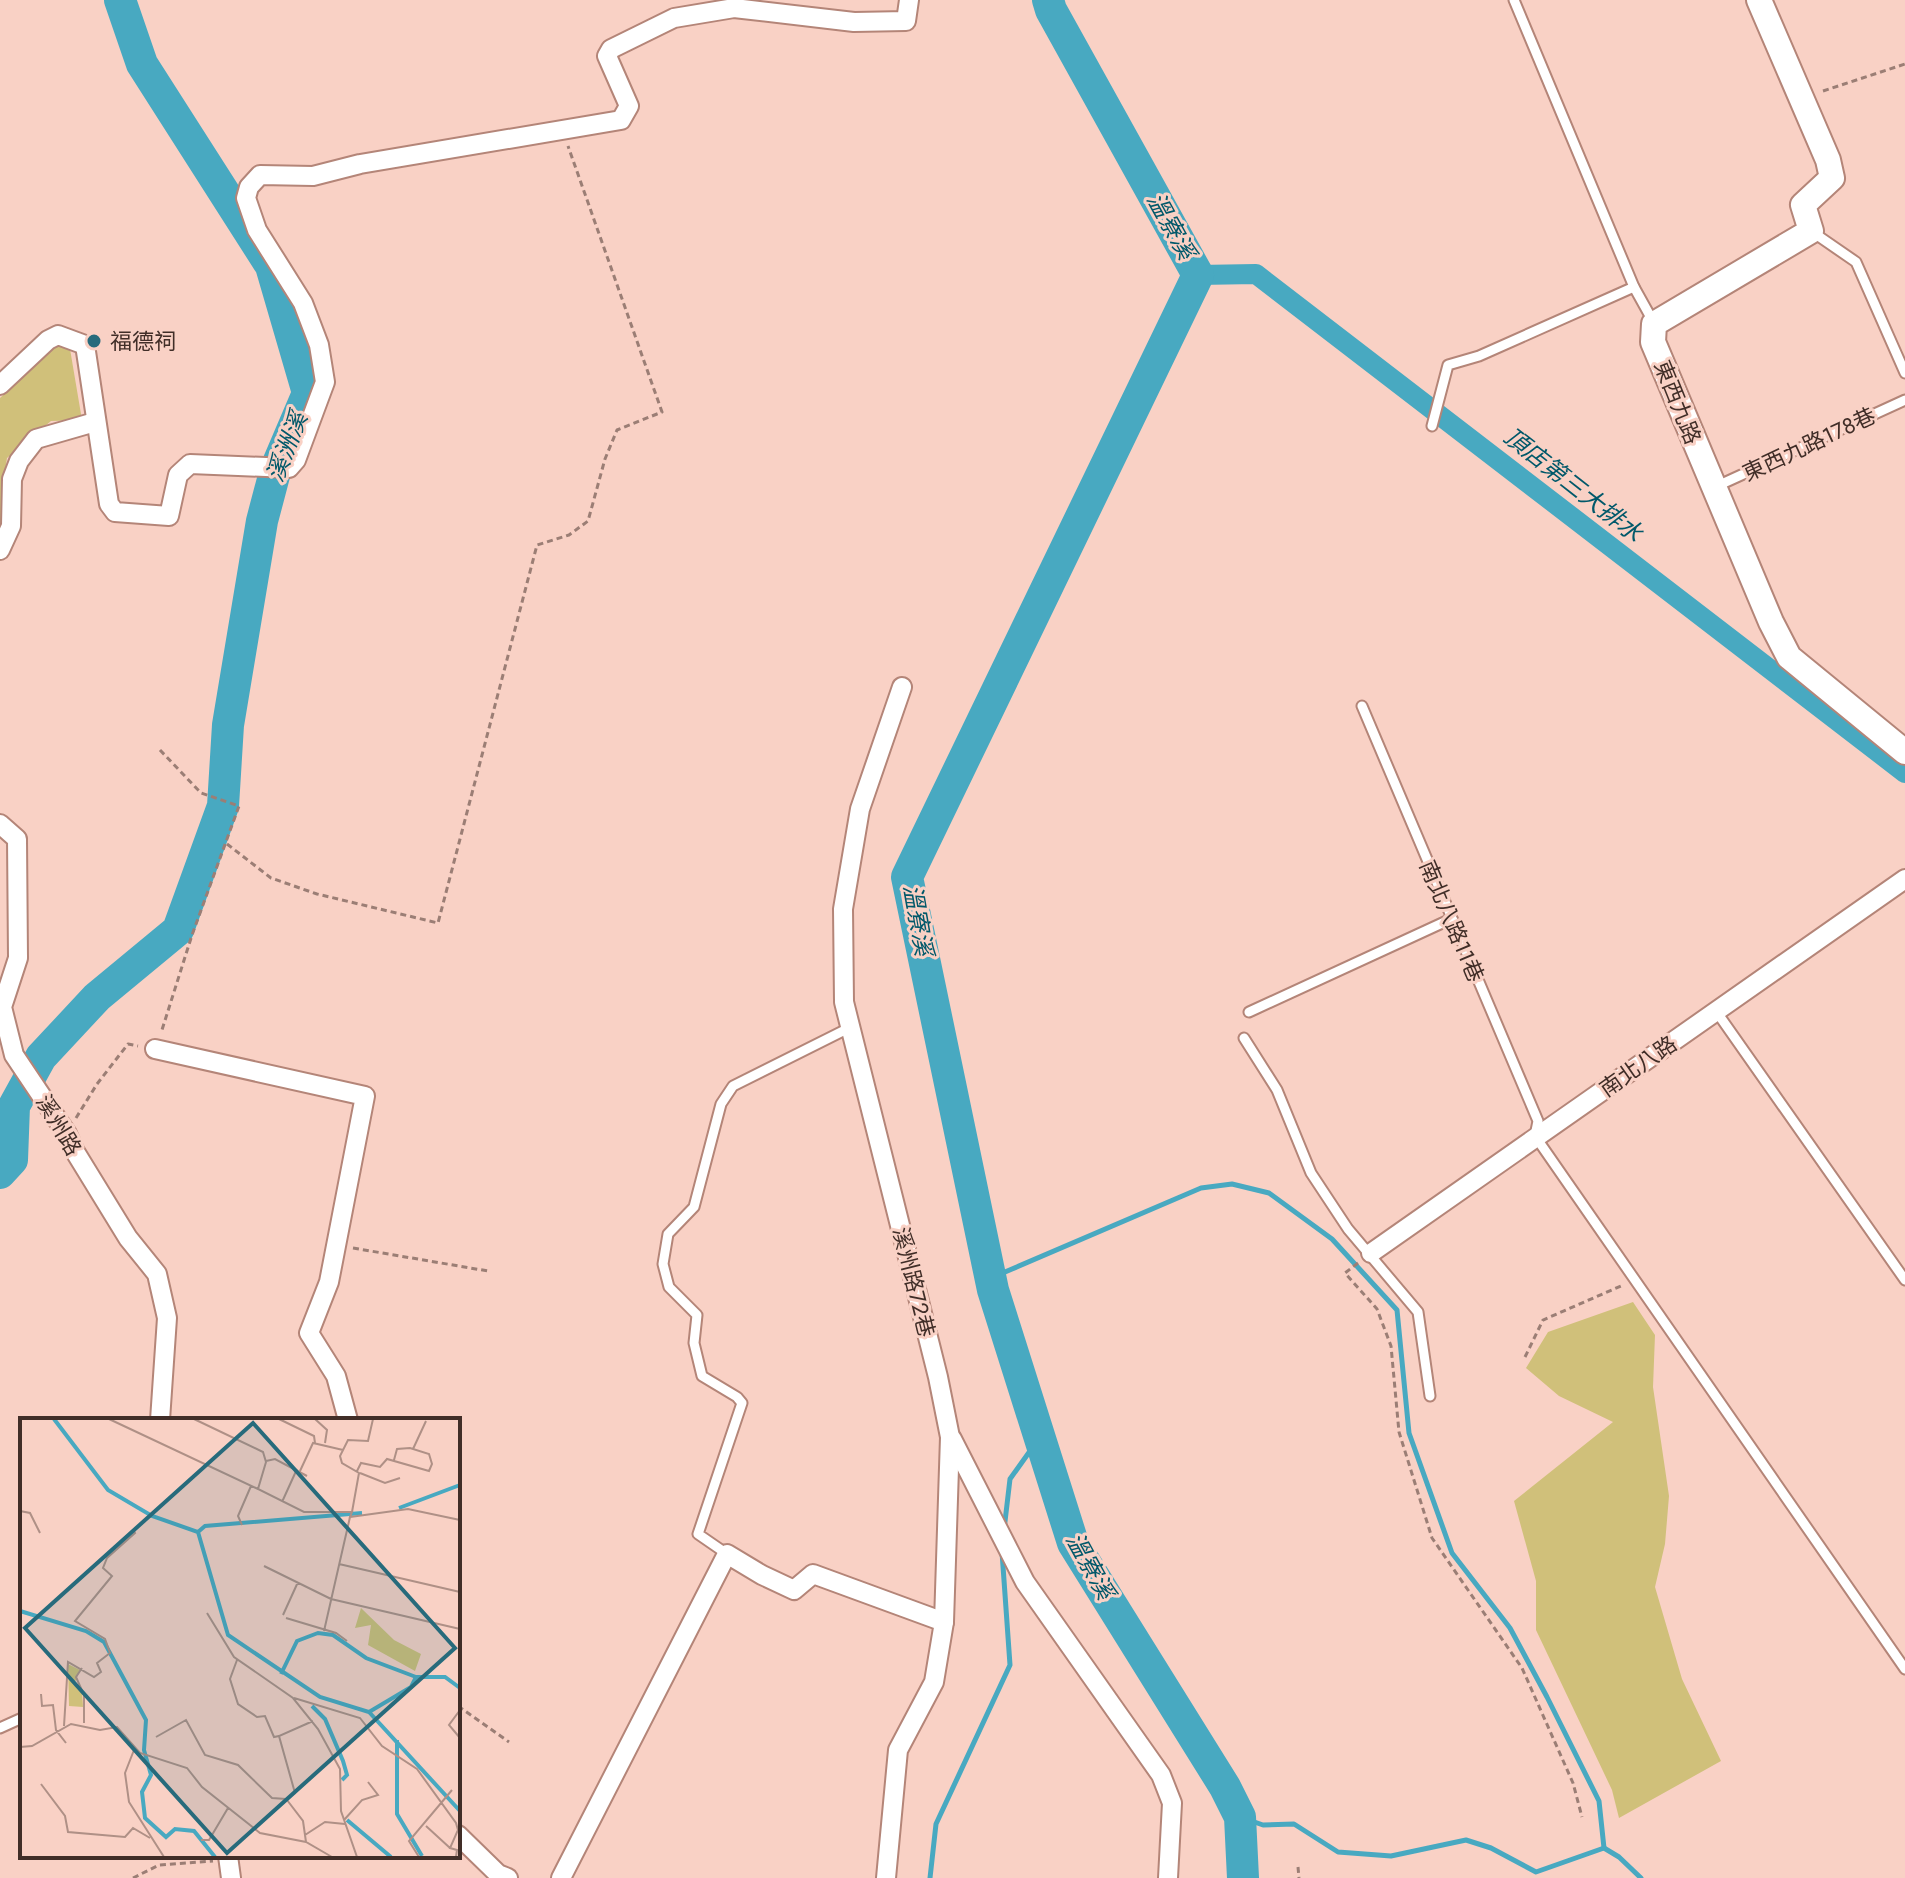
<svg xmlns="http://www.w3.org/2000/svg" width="1905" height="1878" font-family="Jost,'Noto Sans TC',sans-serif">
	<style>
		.green { fill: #d0c07a }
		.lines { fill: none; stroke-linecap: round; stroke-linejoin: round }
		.stream { stroke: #48a9c1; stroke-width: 5 }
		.canal { stroke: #48a9c1; stroke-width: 20 }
		.river { stroke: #48a9c1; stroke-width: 32 }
		.lane-casing { stroke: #b48578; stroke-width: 13 }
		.street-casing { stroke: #b48578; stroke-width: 22 }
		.secondary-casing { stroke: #b48578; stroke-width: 28 }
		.path { stroke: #9b7e75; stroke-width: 3; stroke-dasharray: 6 4; stroke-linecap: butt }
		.lane { stroke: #fff; stroke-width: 9 }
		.street { stroke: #fff; stroke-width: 18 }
		.secondary { stroke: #fff; stroke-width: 24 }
		.poi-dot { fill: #276b7c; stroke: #f9d1c5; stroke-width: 3 }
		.labels { text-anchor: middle; stroke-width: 6; stroke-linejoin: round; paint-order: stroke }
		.poi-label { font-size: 22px; fill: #412e28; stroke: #f9d1c5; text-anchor: start }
		.street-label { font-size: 22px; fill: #412e28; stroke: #f9d1c5 }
		.water-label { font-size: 24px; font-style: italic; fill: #01586a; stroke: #f9d1c5 }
		.inset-river { fill: none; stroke: #48a9c1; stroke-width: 4 }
		.inset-road { fill: none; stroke: #af9086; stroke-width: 2 }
		.view { fill: #276b7c; fill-opacity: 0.15; stroke: #276b7c; stroke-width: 4 }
		.inset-edge { fill: none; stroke: #412e28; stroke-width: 4 }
	</style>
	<rect width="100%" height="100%" fill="#f9d1c5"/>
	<!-- green -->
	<g class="green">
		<polygon points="55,345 70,349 82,420 51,421 7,458 4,478 5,528 0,534 0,398"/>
		<polygon points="1633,1302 1655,1335 1653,1387 1669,1496 1665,1544 1655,1587 1682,1679 1721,1761 1619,1818 1612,1790 1536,1630 1536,1581 1514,1501 1613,1422 1559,1396 1526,1368 1548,1332"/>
	</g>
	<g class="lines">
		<!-- stream -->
		<g class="stream">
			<polyline points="991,1278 1201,1188 1232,1184 1269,1193 1332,1239 1397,1310 1409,1433 1452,1553 1510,1628 1547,1697 1599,1801 1604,1848"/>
			<polyline points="1004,1530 1010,1479 1040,1437"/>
			<polyline points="1240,1817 1263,1825 1294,1824 1338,1852 1391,1856 1466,1840 1491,1848 1536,1872 1604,1848 1619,1857 1641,1878"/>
			<polyline points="930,1878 936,1824 1010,1665 1002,1552"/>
		</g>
		<!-- canal -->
		<polyline class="canal" points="1198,275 1256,274 1905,773"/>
		<!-- river -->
		<g class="river">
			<polyline points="1048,0 1051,10 1198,275 907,877 993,1290 1073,1543 1225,1787 1240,1817 1243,1878"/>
			<polyline points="0,1173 12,1160 14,1106 41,1057 97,997 178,930 223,806 228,725 262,521 276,468 308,393 271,266 142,64 120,0"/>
		</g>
		<defs>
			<g id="lane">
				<polyline points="1514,0 1634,287 1654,323"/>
				<polyline points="1814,233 1856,262 1905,373"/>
				<polyline points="1432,426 1448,365 1479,356 1634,287"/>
				<polyline points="1715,487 1905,400"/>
				<polyline points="1362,706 1538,1121 1535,1136 1905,1669"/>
				<polyline points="1716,1011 1905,1280"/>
				<polyline points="1249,1012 1451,919"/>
				<polyline points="1244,1038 1277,1090 1311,1173 1348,1229 1418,1312 1430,1396"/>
				<polyline points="727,1554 698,1534 742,1403 737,1397 702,1376 694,1343 697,1315 669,1287 663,1264 668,1234 694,1207 721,1104 733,1086 849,1028"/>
				<polyline points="0,1728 22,1718"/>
			</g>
			<g id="street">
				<polyline points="0,385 48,340 58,335 85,345 109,504 115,512 169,516 178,475 190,464 289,468 296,460 325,382 319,345 303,303 257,230 246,198 249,187 260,175 313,176 360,164 621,120 629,106 607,56 611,49 674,18 734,8 854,22 906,21 909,0"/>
				<polyline points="0,550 11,526 12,479 19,461 36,439 95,422"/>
				<polyline points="0,824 17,839 18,958 2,1007 14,1055 67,1134 74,1150 128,1238 157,1274 167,1318 160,1420"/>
				<polyline points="155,1049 365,1096 329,1282 309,1333 336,1376 348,1420"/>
				<polyline points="1371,1253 1905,879"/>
				<polyline points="952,1439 1025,1582 1161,1775 1172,1803 1168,1878"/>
				<polyline points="458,1835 498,1874 508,1878"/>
				<polyline points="228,1856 231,1878"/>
				<polyline points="561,1878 727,1554 762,1575 794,1590 813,1574 944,1622"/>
				<polyline points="886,1878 898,1750 934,1682 944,1622 950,1437 938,1377 844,1002 843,909 860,809 902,687"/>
			</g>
			<polyline id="secondary" points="1759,0 1828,160 1832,178 1803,205 1811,231 1654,324 1653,342 1771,622 1789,657 1905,752"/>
		</defs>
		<!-- lane casing -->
		<use href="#lane" class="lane-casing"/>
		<!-- street casing -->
		<use href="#street" class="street-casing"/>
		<!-- secondary casing -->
		<use href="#secondary" class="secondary-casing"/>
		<!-- path -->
		<g class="path">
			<polyline points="1823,91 1905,64"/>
			<polyline points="160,750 201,793 239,806 192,935 161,1033"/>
			<polyline points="227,844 271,878 317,894 438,923 537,545 569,535 588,521 605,459 617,430 662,412 568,146"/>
			<polyline points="76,1118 97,1084 128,1044 138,1046"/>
			<polyline points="353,1248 488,1271"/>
			<polyline points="1358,1263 1345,1273 1377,1309 1391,1346 1399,1432 1432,1538 1522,1668 1573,1783 1582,1817"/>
			<polyline points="1525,1357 1543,1320 1621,1286"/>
			<polyline points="458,1706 509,1742"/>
			<polyline points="1298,1867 1299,1878"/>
			<polyline points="133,1878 159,1865 213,1861"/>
		</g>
		<!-- lane -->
		<use href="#lane" class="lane"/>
		<!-- street -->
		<use href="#street" class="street"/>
		<!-- secondary -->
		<use href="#secondary" class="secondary"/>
	</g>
	<!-- markers -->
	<circle class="poi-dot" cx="94" cy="341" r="8"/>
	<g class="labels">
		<!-- poi labels -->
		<g class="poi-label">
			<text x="110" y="349">福德祠</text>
		</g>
		<!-- street labels -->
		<g class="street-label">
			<text transform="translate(1678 402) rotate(68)" y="8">東西九路</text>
			<text transform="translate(1809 444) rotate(-25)" y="8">東西九路178巷</text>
			<text transform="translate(1452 921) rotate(67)" y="8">南北八路11巷</text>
			<text transform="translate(1638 1066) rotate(-35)" y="8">南北八路</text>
			<text transform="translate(59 1125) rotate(59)" y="8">溪州路</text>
			<text transform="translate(914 1282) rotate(76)" y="8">溪州路72巷</text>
		</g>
		<!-- water labels -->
		<g class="water-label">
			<text transform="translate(1171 226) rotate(61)" y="8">溫寮溪</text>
			<text transform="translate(287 447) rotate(-69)" y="8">溪洲溪</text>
			<text transform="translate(1573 485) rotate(38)" y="8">頂店第三大排水</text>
			<text transform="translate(918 920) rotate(80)" y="8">溫寮溪</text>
			<text transform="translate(1090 1566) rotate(61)" y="8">溫寮溪</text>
		</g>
	</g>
	<!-- overview -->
	<g transform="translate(20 1418)">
		<rect width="440" height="440" fill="#f9d1c5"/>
		<path d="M341,190L374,222L401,236L395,253L348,227L351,207L335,210ZM48,246L60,252L55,264L62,273L63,289L49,288Z" fill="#d0c07a"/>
		<path class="inset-river" d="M34,1L88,72L132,98L178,114L208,217L300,279L349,294L440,393M379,90L440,67M178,114L185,108L342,95M0,193L66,213L84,224L126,302L124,332L131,357L122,374L125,400L146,419L155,411L174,413L195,439M261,256L277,223L298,215L313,217L346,240L396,259M292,288L305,301L323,343L327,357L322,362M349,294L391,269L396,259H425L440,270M377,322V396L402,438M327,402L371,439"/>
		<path class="inset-road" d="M89,1L238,71M174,1L243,34L246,44L238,71L284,94H332L330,99L388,91L440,102M259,1L294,18L295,25M295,1L307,12L305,25M393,31L406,3M246,43L255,41L287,58M280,53L293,25L323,32M337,53L341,45L360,49L367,41L409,53L412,46L409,36L390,30L377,31L374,42M340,55L365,65L380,60M262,84L277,51M0,93L10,95L20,115M332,94L339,55L322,45L320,38L328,22L348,23L353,1M222,107L218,98L231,68M319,146L440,174M244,148L311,181L440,211M187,195L214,239L273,280L298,311L320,351L321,393L337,439M263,197L278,164M266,200L316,215L327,223M304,213L330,99M217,242L210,261L218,286L237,299L245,298L254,319L259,318M62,250L56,259L64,277V305M21,276L22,288L33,287L36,312L46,325M274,280L340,300L362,328L397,351L436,405L438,412L430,430L437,432L436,439M440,292L429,307L440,320M44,308L48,244L74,259L81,254L77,245L90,235L85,221L55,203L92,158L83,150L87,140L115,115L113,111M136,319L166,302L185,337L218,347L252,380L266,381L275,375L259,318L293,303M0,329L12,328L51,306L80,312L97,309L120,335L167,350L182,369L240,415L286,424L312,439M114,332L105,355L109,384L144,439M21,366L45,398L48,414L105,419L113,410L130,420M267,382L283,403L286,424M324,402L342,382L358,377L348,364M406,408L430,430M285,417L305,404L325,406M181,422H189L208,390M399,439L389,423L432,372"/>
		<path class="view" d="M233,5L435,230L207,435L5,210Z"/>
		<rect width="440" height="440" class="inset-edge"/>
	</g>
</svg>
